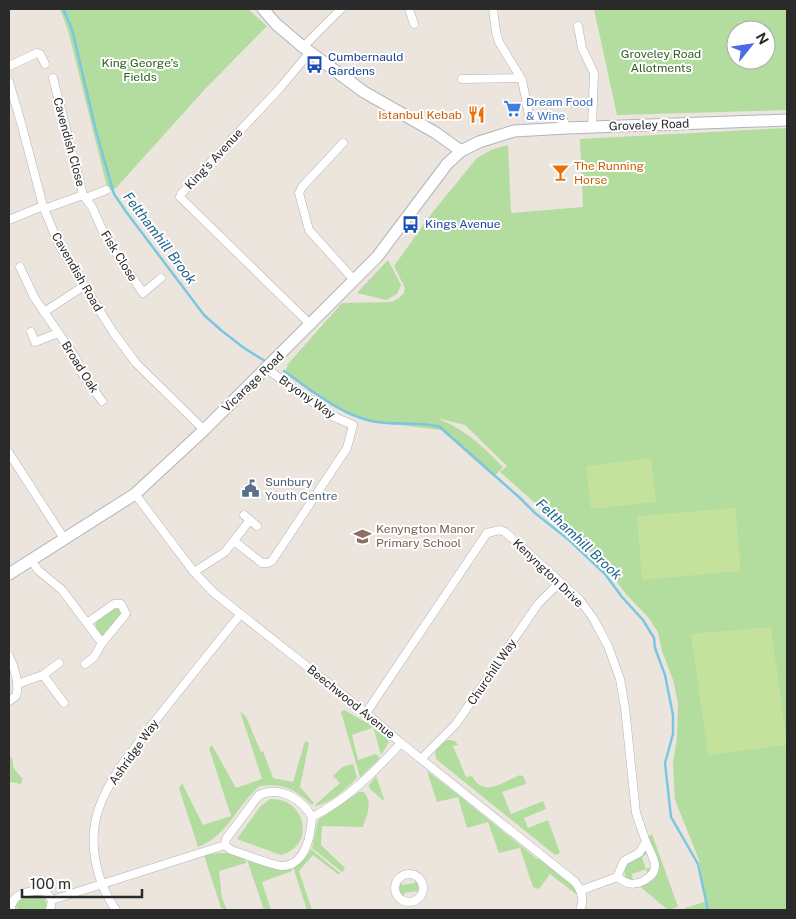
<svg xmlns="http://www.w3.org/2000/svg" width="796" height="919" font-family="'Public Sans',sans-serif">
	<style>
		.green { fill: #b3dc9f; fill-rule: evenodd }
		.pitch { fill: #c4e29c }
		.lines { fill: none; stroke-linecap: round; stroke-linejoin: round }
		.stream { stroke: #7bc6e2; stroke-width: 2.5 }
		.street-casing { stroke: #b1b3bc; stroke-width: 9 }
		.secondary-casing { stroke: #b1b3bc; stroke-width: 13 }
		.street { stroke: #fff; stroke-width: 8 }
		.secondary { stroke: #fff; stroke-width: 11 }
		.labels { text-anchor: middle; stroke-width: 4; stroke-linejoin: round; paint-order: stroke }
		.park-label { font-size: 12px; fill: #2e6021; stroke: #fff }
		.transit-label { font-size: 12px; fill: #164399; stroke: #fff; text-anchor: start }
		.shop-label { font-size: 12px; fill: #366cbe; stroke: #fff; text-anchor: start }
		.food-label { font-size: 12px; fill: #c56008; stroke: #fff; text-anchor: end }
		.street-label { font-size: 12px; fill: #2a2a2a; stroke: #fff }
		.service-label { font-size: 12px; fill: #4e5e75; stroke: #fff; text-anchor: start }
		.education-label { font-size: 12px; fill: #785e54; stroke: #fff; text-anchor: start }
		.water-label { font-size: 14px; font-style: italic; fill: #1b658d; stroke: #fff }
	</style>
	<rect width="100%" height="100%" fill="#ebe5dd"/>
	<!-- green -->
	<g class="green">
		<polygon points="60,9 248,9 267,26 206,88 116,188 108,191 68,30"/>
		<path d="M594,9H787V110L617,115ZM736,30H766V60H736Z"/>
		<path d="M787,128V910H686L685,908L704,902L706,903L699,860L675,800L673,763L677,738L678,703L673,680L662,651L658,632L648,617L626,594L610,573L586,548L500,472L507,466L465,425L437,418C466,430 481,445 503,467L494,477L441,430L366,421L347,414L312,393L284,372L288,366L287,365L342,303L392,302L399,298L404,293L405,288L394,266L432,213L477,158L491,150L508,145L511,213L583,207L580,139Z"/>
		<polygon points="388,260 401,285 397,294 386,300 357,293"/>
		<path d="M114,609H119L122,613L106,635H100C88,621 103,617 114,609Z"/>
		<polygon points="344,710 371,725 372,728 352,735 358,760 376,754 380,758 360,777 341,712"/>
		<path d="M240,711L246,717L261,752L263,751L273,778L293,782L305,741L309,743L300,787L314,803L312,805C294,789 285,783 260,786C236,805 230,834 198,847L179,788L182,783L203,825L231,816L209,748L212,745L236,788L262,779Z"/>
		<polygon points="373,726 387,738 389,742 381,755"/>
		<path d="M449,740L455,741L458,745L453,746L466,777L472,776C483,798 503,782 520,775L524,777L526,784L502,792L511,814L543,801L546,809L524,818L528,828L548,820L560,853L555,855L436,759L435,750L443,742Z"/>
		<path d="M10,756L13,761C11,768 19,774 23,779L20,785L17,783L10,782L9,780Z"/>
		<path d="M353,764L357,778C345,789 331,804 314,806L340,783L333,776L342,767Z"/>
		<polygon points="427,771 456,793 537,859 539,858 575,887 577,894 576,894 550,874 539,889 533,887 520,848 499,853 488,822 467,828 458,797 437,802"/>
		<polygon points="376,776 385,802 370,789 369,785"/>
		<path d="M359,792H364C373,804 367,814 363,827L322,826L321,845L345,868L342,872L312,848L318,820Z"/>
		<path d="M270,799C305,797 317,845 281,855L237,839L260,807Z"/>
		<path d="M652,834L678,907L668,910L637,884L654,878C662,861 653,853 648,837Z"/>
		<polygon points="311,849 340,873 339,875 313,855 299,871 312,910 307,910 293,867 306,857"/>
		<path d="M645,850L647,854L642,857L646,869L653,867L648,875L646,869L632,874L633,881L626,878C621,864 635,856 645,850Z"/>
		<polygon points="219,853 229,853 245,858 246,863 219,871 222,898 227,910 221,908 204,855"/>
		<polygon points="247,860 280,869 291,867 292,871 262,882 271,910 264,910"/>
		<polygon points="415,880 420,882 420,892 417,894 417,891 404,893 404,897 401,895 398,889 401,882 402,885 415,883"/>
		<polygon points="30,895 38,895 44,897 47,905 45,909 17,910 16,905 21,899"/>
	</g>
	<!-- pitch -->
	<g class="pitch">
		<polygon points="651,458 656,502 591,509 586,466"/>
		<polygon points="735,508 741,571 642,580 637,516"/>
		<polygon points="771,627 787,745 708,755 691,634"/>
	</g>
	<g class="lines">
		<!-- stream -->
		<g class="stream">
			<polyline points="63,9 72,29 96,131 114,194 127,213 204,315 222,331 244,348 265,361"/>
			<path d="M284,371C311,390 338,413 371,421C393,426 418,421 440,427L520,498L535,513L569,540L605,574L622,597L643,620L654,638L655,648L665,675L673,715V734L665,763L671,817L698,864L708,910"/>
		</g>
		<defs>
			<g id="street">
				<polyline points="409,9 414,24"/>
				<path d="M493,9L496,32L499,42L522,80L529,115C540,120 552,115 563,120L567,128"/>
				<polyline points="578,26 582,48 594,73 592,128"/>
				<polyline points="303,47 341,9"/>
				<polyline points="310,52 280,88 181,194 180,197 311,325"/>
				<polyline points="9,66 37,53 40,54 45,64"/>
				<polyline points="53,78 83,195 92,207 106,238 143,293 161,278"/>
				<polyline points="462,79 520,78"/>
				<polyline points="9,82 22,126 43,206 59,245 113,332 136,363 204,430"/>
				<polyline points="343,143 302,187 299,193 309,230 355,281"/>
				<polyline points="86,198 106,190"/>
				<polyline points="44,209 83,195"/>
				<polyline points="9,220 43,206"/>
				<polyline points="20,267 34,297 77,360 81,372 102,401"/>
				<polyline points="44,312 84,286"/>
				<polyline points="31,332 35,342 58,333"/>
				<polyline points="9,453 65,540"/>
				<path d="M135,494L194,572L214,593L366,713L401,743L575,882C582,891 585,900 580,910"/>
				<polyline points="244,515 257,526"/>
				<polyline points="234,541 262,563 268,563 272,561 347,448 353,425 332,416 267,369"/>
				<polyline points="31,560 38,570 62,590 102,643"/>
				<polyline points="194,572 225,552 250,520"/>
				<path d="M9,656C14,666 20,685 16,696L9,701"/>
				<polyline points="85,664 94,657 102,643 126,614 121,604 114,604 87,623"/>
				<polyline points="43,675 64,703"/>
				<polyline points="17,684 43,675 59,663"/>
				<polyline points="366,713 487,533 500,530 505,532 579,599 593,618 608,646 620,679 625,708 636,813 646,842 639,853 624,861 617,877 582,890"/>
				<polyline points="421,759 456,724 538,604 560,582"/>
				<path d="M225,845L231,850C241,853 276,867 283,866C306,865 311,834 312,817C348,799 374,772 401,743"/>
				<circle cx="409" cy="888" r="14"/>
				<path d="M617,877C621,879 624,882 628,883C638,886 656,877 655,865C654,857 649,849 646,842"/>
				<path d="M52,900L225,845L226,839L259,795C280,786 301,798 312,817"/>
				<path d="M11,910C10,893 32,890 45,891L52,900L50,910"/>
				<path d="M116,910C96,882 87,842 99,808C111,774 137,745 159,716C186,682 213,648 240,615"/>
			</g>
			<g id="secondary">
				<polyline points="263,9 276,24 303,47 364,92 436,133 461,151"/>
				<polyline points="9,574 135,494 204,430 377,257 447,164 461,151 479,142 514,131 567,128 787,120"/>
			</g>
		</defs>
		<!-- street casing -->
		<use href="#street" class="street-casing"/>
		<!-- secondary casing -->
		<use href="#secondary" class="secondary-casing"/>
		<!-- street -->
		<use href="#street" class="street"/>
		<!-- secondary -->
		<use href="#secondary" class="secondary"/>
	</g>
	<!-- icons -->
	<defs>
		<symbol id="bus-bare" viewBox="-9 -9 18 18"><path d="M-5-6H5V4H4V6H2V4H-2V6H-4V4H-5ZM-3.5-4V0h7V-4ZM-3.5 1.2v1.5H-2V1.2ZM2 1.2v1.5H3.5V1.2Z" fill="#1a4fb4" stroke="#fff" stroke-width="2.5" paint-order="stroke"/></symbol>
		<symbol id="supermarket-bare" viewBox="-9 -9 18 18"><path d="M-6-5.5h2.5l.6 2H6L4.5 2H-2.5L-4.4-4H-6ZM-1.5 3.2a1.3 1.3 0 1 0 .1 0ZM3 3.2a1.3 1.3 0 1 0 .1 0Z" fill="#3f7fe0" stroke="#fff" stroke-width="2.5" paint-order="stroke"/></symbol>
		<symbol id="restaurant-bare" viewBox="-9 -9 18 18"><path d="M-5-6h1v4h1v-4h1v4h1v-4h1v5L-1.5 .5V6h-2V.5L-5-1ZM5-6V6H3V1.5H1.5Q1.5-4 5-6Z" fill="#e8710a" stroke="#fff" stroke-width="2.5" paint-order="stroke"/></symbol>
		<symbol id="bar-bare" viewBox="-9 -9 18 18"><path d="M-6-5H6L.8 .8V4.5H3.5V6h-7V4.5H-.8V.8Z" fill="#e8710a" stroke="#fff" stroke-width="2.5" paint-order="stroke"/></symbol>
		<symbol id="civic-bare" viewBox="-9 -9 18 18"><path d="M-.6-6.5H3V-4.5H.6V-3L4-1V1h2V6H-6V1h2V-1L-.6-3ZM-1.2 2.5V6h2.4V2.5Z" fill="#5c6f8a" stroke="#fff" stroke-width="2.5" paint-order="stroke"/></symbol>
		<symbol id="school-bare" viewBox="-9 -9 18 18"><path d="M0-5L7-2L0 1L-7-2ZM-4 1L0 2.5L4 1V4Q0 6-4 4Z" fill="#8d6e63" stroke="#fff" stroke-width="2.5" paint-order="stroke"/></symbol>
	</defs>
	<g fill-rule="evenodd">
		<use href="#bus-bare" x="302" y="52" width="25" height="25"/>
		<use href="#supermarket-bare" x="500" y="96" width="25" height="25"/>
		<use href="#restaurant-bare" x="464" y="102" width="25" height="25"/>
		<use href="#bar-bare" x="548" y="160" width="25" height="25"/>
		<use href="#bus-bare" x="398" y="212" width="25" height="25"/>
		<use href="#civic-bare" x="238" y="476" width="25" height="25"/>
		<use href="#school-bare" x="350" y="524" width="25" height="25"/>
	</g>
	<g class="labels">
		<!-- park labels -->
		<g class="park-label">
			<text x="661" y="58">Groveley Road<tspan x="661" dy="14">Allotments</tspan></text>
			<text x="140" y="67">King George’s<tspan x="140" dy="14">Fields</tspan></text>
		</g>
		<!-- transit labels -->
		<g class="transit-label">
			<text x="328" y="61">Cumbernauld<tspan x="328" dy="14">Gardens</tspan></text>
			<text x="425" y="228">Kings Avenue</text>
		</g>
		<!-- shop labels -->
		<g class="shop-label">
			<text x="526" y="106">Dream Food<tspan x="526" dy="14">&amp; Wine</tspan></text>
		</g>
		<!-- food labels -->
		<g class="food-label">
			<text x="462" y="119">Istanbul Kebab</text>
			<text x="574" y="170" text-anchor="start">The Running<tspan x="574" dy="14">Horse</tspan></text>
		</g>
		<!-- street labels -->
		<g class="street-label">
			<text transform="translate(649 125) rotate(-2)" y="4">Groveley Road</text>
			<text transform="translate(69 142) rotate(75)" y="4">Cavendish Close</text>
			<text transform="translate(214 159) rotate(-47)" y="4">King's Avenue</text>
			<text transform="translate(119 256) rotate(58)" y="4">Fisk Close</text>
			<text transform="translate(77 272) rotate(60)" y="4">Cavendish Road</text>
			<text transform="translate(80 367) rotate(58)" y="4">Broad Oak</text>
			<text transform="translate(253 382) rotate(-44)" y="4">Vicarage Road</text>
			<text transform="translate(307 397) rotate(35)" y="4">Bryony Way</text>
			<text transform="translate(548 573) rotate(44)" y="4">Kenyngton Drive</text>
			<text transform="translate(492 672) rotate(-56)" y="4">Churchill Way</text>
			<text transform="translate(351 702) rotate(39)" y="4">Beechwood Avenue</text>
			<text transform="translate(134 752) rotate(-55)" y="4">Ashridge Way</text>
		</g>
		<!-- service labels -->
		<g class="service-label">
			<text x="265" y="486">Sunbury<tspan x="265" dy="14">Youth Centre</tspan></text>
		</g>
		<!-- education labels -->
		<g class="education-label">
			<text x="376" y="533">Kenyngton Manor<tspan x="376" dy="14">Primary School</tspan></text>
		</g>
		<!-- water labels -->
		<g class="water-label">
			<text transform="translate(160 238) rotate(53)" y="5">Felthamhill Brook</text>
			<text transform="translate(579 539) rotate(43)" y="5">Felthamhill Brook</text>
		</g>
	</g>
	<!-- border -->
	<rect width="796" height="919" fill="none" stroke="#2a2a2a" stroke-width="20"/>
	<!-- north arrow -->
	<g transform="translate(751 45) rotate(60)"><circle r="24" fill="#ffffff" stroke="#aaaaaa"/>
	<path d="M0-4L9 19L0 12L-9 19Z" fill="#4d69e8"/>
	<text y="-8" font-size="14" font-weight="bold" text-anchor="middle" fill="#2a2a2a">N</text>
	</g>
	<!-- scale -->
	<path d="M22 889v8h120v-8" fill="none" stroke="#2a2a2a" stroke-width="2.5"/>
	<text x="30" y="889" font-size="15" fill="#2a2a2a" stroke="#ffffff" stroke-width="4" paint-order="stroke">100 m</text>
</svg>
